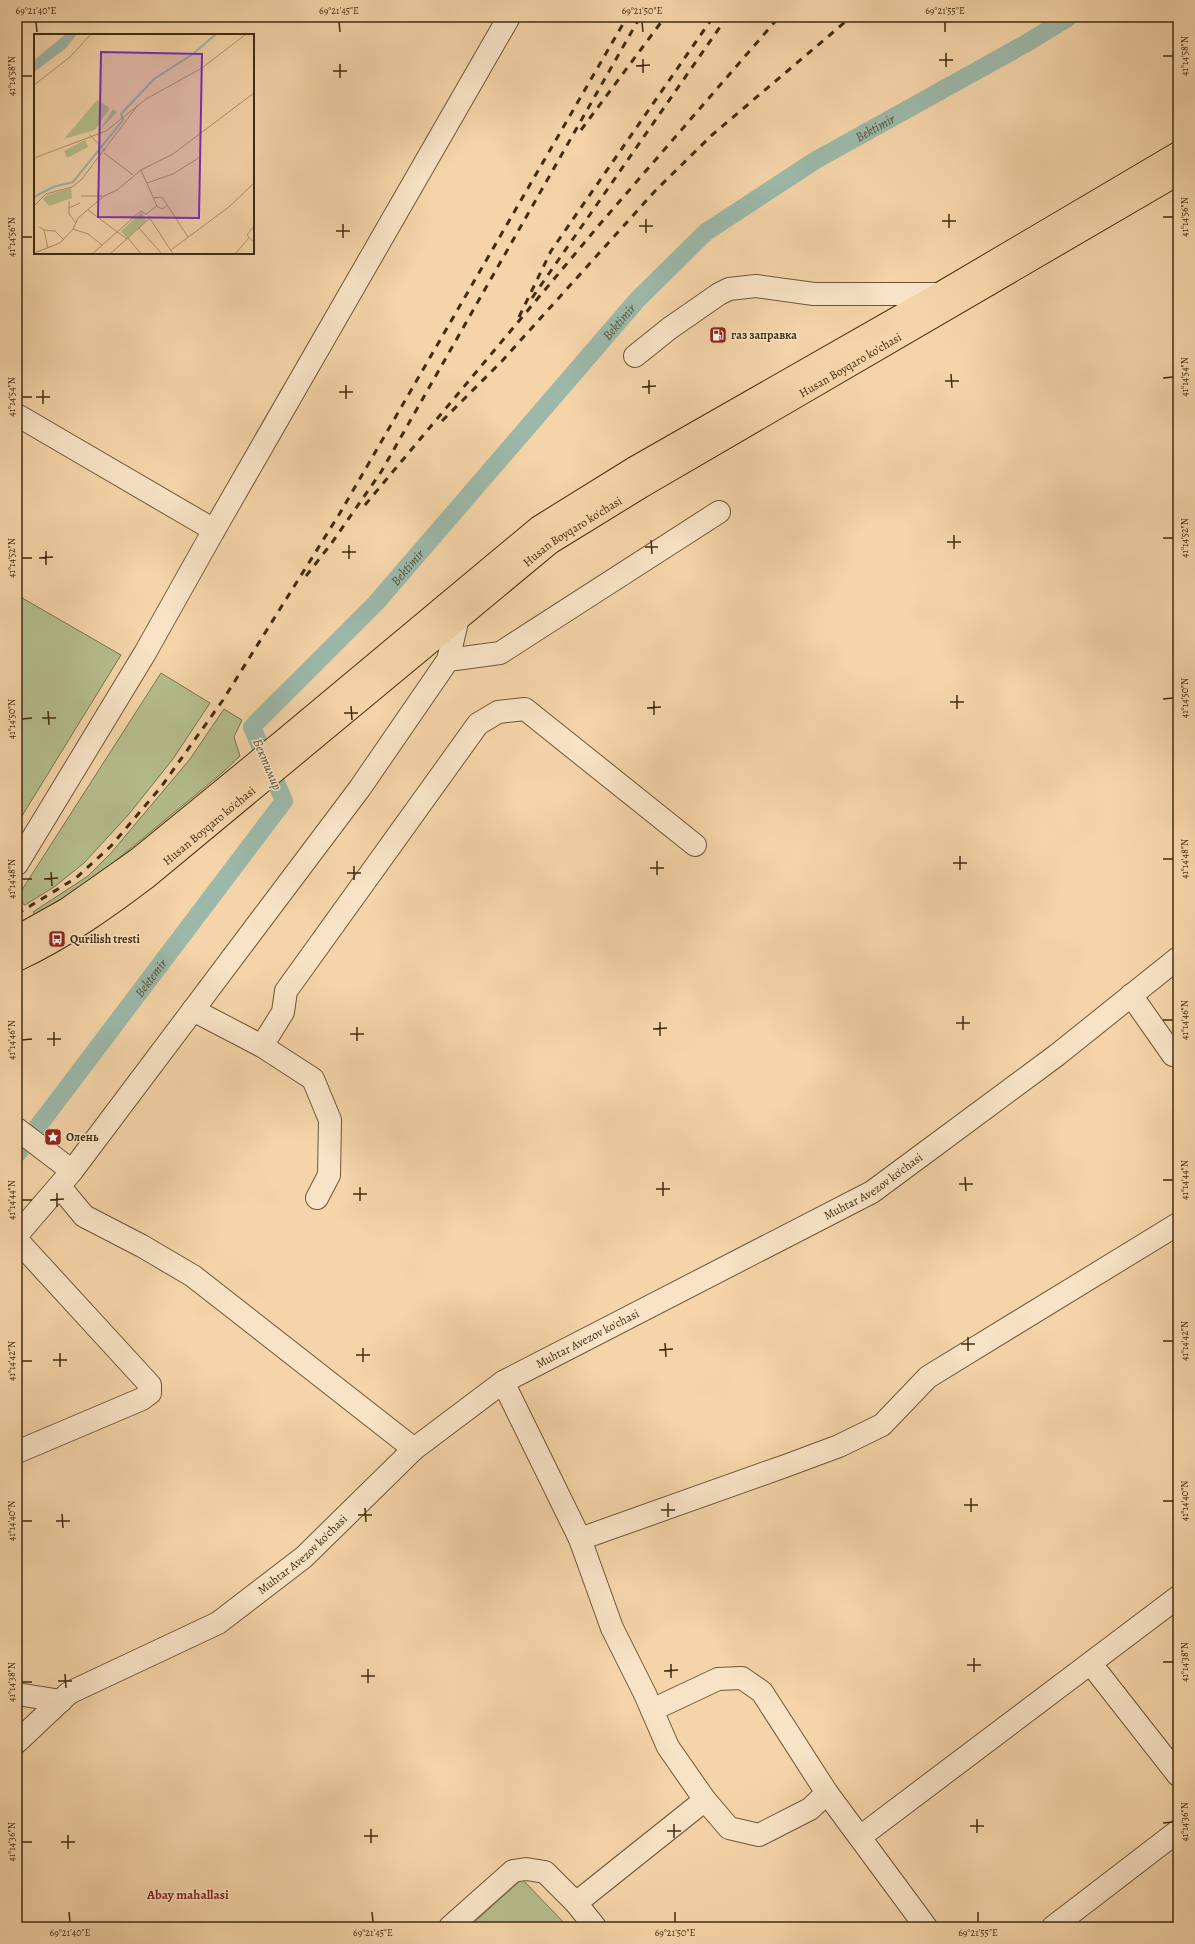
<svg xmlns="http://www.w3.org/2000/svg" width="1195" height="1944" font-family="Alegreya,serif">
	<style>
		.green { fill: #b5be8c; stroke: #7a754e }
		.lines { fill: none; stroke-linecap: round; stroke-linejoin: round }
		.canal { stroke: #9cb8a9; stroke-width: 18 }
		.minor-casing { stroke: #6d5637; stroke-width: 24 }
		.major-casing { stroke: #402c11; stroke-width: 24 }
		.minor { stroke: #f8e3c6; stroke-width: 22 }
		.major { stroke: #f4d4a8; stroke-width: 22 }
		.rail { stroke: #402c11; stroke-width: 3; stroke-dasharray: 7 7; stroke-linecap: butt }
		.ticks { fill: none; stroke: #402c11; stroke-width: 1.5 }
		.labels { text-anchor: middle; stroke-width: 3; stroke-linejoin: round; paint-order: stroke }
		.poi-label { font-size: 12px; font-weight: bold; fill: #402c11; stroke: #f8e3c6; text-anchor: start }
		.street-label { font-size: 12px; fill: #402c11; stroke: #f8e3c6 }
		.water-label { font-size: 13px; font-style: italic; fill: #574f37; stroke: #f8e3c6 }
		.neighbourhood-label { font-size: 13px; font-weight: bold; fill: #7a1f14; stroke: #f8e3c6 }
		.inset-river { fill: none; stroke: #9cb8a9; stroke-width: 2 }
		.inset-road { fill: none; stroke: #ac916c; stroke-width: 1 }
		.view { fill: #7b2cbf; fill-opacity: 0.15; stroke: #7b2cbf; stroke-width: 2 }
		.inset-edge { fill: none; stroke: #402c11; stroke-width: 2 }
		.neatline { fill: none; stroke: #402c11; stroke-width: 1.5 }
		.ticks-label { font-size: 10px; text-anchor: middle; fill: #402c11 }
	</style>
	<rect width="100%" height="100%" fill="#f4d4a8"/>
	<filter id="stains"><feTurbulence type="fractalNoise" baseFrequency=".005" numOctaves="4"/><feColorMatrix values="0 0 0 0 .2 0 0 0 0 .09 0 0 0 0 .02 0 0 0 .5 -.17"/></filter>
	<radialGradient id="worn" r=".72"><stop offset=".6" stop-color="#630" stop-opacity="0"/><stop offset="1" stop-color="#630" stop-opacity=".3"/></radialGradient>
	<!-- green -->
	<g class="green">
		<polygon points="17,595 121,655 17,824"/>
		<polygon points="161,673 210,703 173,759 129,814 84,863 54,887 25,905 19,902 18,896"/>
		<polygon points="224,709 242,720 234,737 240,756 222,773 91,881 35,915 33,912 88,876 111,853 190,759"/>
		<polygon points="522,1879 568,1927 469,1927"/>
	</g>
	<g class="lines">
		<!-- canal -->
		<path class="canal" id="s1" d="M17,1154L284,801L252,727L376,603L638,299L706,232L816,160L1025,44L1069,17"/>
		<defs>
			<g id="minor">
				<polyline points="635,356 670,328 719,294 729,289 756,286 814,294 939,294"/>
				<polyline points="17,415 214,530"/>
				<polyline points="448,660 500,653 719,512"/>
				<polyline points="17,864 145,653 214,530 509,17"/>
				<polyline points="1131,995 1173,1055"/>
				<polyline points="193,1010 262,1046 313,1079 330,1120 329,1175 317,1198"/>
				<polyline points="262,1046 283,1012 286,991 478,724 498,712 525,709 695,845"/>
				<polyline points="17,1129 72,1171"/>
				<polyline points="60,1187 84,1216 142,1246 193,1276 414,1449"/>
				<polyline points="17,1235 72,1171 360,788 448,660 458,618"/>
				<polyline points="17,1240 150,1385 150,1393 142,1399 17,1452"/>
				<polyline points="503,1382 580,1539 612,1628 645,1694 668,1747 705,1800 729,1828 759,1835 810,1809 827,1793"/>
				<polyline points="580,1539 788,1465 839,1446 882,1425 928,1377 1178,1224"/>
				<polyline points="1091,1664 1178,1775"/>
				<polyline points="17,1694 61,1701"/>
				<polyline points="652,1710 718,1679 742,1678 762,1692 827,1793 926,1927"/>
				<path id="s2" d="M17,1742L69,1693L218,1623L304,1557L414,1449L503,1382L872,1192L1057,1055L1178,958"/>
				<polyline points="860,1837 1178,1597"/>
				<polyline points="576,1903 595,1927"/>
				<polyline points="450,1927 513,1871 526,1869 545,1872 576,1903 705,1800"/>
				<polyline points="1053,1927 1178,1831"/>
			</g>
			<g id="major">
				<polyline points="17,937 67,909 138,859 286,738 539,527 634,468 939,294 1178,153"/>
				<path id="s3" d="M17,960C64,938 105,909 146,878L550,543L641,487L1178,174"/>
			</g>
		</defs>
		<!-- minor casing -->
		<use href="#minor" class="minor-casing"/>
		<!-- major casing -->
		<use href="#major" class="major-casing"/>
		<!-- minor -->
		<use href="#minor" class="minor"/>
		<!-- major -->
		<use href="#major" class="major"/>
		<!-- rail -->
		<g class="rail">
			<polyline points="581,130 665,17"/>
			<polyline points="532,298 727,17"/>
			<polyline points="519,317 551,251 713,17"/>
			<polyline points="442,421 502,361 655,191 712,135 851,17"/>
			<polyline points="365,505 600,224 779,17"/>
			<polyline points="306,576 331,544 381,472 640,17"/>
			<polyline points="17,914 76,878 111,846 161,787 223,700 340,513 627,17"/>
		</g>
	</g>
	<!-- ticks -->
	<path class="ticks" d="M36,22L37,32M339,22L340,32M642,22L643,32M945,22V32M946,53V67M1163,56H1173M643,59V73M939,60H953M340,64V78M636,66L650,65M333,71H347M22,76H32M949,214V228M1163,217H1173M646,219V233M942,221H956M343,224V238M639,226H653M336,231H350M22,237H32M951,374L952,388M1163,378L1173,377M649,380V394M945,381H959M346,385V399M642,387L656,386M43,390V404M339,392H353M22,397H32M36,397H50M954,535V549M1163,538H1173M651,540L652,554M947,542H961M349,545V559M645,547H658M46,551V565M342,552H356M22,558H32M39,558L53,557M957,695V709M1163,699L1173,698M654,701V715M950,702H964M351,706L352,720M647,708L661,707M48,711L49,725M344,713H358M42,718H56M22,719L32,718M960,856V870M1163,859H1173M657,861V875M953,863H967M354,866V880M650,868H664M51,872L52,886M347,873H361M22,879H32M44,879L58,878M963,1016V1030M1163,1020H1173M660,1022V1036M956,1023H970M357,1027V1041M653,1029L667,1028M54,1032V1046M350,1034H364M47,1039H61M22,1040L32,1039M965,1177L966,1191M1163,1180H1173M663,1182V1196M959,1184H973M360,1187V1201M656,1189H670M57,1193V1207M353,1194H367M22,1200H32M50,1200L64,1199M968,1337V1351M1163,1341H1173M665,1343L666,1357M961,1344H975M363,1348V1362M659,1350L673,1349M60,1353V1367M356,1355H370M53,1360H67M22,1361H32M971,1498V1512M1163,1501H1173M668,1503V1517M964,1505H978M365,1508L366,1522M661,1510H675M62,1514L63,1528M358,1515H372M22,1521H32M56,1521H70M974,1658V1672M1163,1662H1173M671,1664V1678M967,1665H981M368,1669V1683M664,1671L678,1670M65,1674L66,1688M361,1676H375M58,1681H72M22,1682H32M977,1819V1833M1163,1823L1173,1822M674,1824V1838M970,1826H984M371,1829V1843M667,1831H681M68,1835V1849M364,1836H378M22,1842H32M61,1842H75M69,1912L70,1922M372,1912L373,1922M675,1912V1922M978,1912V1922"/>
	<!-- icons -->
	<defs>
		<symbol id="fuel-square" viewBox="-11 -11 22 22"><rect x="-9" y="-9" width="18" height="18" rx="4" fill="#8f2418" stroke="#f8e3c6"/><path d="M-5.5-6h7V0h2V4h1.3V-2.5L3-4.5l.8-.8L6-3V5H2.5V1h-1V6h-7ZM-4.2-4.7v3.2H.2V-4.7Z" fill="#fff"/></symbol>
		<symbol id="bus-square" viewBox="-11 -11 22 22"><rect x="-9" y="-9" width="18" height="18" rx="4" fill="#8f2418" stroke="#f8e3c6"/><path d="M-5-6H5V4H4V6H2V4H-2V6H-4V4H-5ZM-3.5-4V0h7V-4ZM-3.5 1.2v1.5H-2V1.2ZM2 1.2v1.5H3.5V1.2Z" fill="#fff"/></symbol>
		<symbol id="sight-square" viewBox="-11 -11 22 22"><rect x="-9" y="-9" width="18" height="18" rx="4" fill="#8f2418" stroke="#f8e3c6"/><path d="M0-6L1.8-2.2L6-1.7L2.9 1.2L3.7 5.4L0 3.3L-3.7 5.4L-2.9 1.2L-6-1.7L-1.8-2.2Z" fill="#fff"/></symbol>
	</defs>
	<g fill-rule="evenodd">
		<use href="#fuel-square" x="708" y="325" width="20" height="20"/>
		<use href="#bus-square" x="47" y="929" width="20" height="20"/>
		<use href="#sight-square" x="43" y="1127" width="20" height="20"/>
	</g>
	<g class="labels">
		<!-- poi labels -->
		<g class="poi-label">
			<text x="731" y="339">газ заправка</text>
			<text x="70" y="943">Qurilish tresti</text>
			<text x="66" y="1141">Олень</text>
		</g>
		<!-- street labels -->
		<g class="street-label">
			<text dy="4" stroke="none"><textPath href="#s3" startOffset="1027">Husan Boyqaro ko'chasi</textPath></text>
			<text dy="4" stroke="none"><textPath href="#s3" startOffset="703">Husan Boyqaro ko'chasi</textPath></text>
			<text dy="4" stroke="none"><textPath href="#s3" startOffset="235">Husan Boyqaro ko'chasi</textPath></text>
			<text dy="4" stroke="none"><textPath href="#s2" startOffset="1029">Muhtar Avezov ko'chasi</textPath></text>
			<text dy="4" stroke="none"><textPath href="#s2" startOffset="705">Muhtar Avezov ko'chasi</textPath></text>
			<text dy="4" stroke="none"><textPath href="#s2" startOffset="345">Muhtar Avezov ko'chasi</textPath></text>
		</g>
		<!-- water labels -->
		<g class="water-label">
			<text dy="5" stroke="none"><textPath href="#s1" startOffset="1394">Bektimir</textPath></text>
			<text dy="5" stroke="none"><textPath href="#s1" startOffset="1070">Bektimir</textPath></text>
			<text dy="5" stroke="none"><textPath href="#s1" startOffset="746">Bektimir</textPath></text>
			<text transform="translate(268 764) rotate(67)" y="5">Бектимир</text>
			<text dy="5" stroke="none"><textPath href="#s1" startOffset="221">Bektemir</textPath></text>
		</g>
		<!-- neighbourhood labels -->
		<g class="neighbourhood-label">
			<text x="188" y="1899">Abay mahallasi</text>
		</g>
	</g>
	<!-- overview -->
	<g transform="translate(34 34)">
		<rect width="220" height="220" fill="#f4d4a8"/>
		<path d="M63,66L76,74L61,96L30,105ZM79,75L83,78L67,95V94ZM51,106L54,113L33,124L30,117ZM37,154L38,164L15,172L9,165L13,161ZM108,178L112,187L93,204L87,197Z" fill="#b5be8c"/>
		<path d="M32,0H43L32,14L0,38V26Z" fill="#9cb8a9"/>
		<path class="inset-river" d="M0,163L19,153L39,148L89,86L87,80L120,45L159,20L182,0"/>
		<path class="inset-road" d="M0,51L36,23L57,0M56,101L71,117M70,119L99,141M0,124L72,97L112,65L168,34L212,0M107,136L123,172L128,175L134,171M113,149L139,140L166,123M47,162H69M119,164L128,163L154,203M35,167V180L42,189M0,172L12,160L38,153L47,146L104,71M35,174L46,169M54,176L93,205M115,183L139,220M220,192L213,201L220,208M5,193L10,196L14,214M105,194L128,220M39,195L54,200L68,211M10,196L21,197L30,206M94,204L107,220M137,216L196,172L220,149M0,219L26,209L39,195L44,184L70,162L83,156L107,136L139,120L220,59M58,220L107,177L112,180L123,172M76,220L116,184M201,220L215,204"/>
		<path class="view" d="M67,18L168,20L165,184L64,183Z"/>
		<rect width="220" height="220" class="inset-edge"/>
	</g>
	<!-- margin -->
	<rect width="1195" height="1944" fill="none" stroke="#f4d4a8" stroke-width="44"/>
	<rect x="22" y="22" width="1151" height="1900" class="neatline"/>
	<g class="ticks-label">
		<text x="36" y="14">69°21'40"E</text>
		<text x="339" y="14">69°21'45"E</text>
		<text x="642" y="14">69°21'50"E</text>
		<text x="945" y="14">69°21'55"E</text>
		<text transform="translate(1184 56) rotate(-90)" y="4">41°14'58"N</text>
		<text transform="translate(11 76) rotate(-90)" y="4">41°14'58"N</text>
		<text transform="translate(1184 217) rotate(-90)" y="4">41°14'56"N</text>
		<text transform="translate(11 237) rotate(-90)" y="4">41°14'56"N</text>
		<text transform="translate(1184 377) rotate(-90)" y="4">41°14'54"N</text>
		<text transform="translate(11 397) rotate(-90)" y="4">41°14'54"N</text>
		<text transform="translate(1184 538) rotate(-90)" y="4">41°14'52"N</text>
		<text transform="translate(11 558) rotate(-90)" y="4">41°14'52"N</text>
		<text transform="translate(1184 698) rotate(-90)" y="4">41°14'50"N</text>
		<text transform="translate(11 719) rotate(-90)" y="4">41°14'50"N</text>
		<text transform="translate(1184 859) rotate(-90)" y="4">41°14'48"N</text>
		<text transform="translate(11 879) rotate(-90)" y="4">41°14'48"N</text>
		<text transform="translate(1184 1020) rotate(-90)" y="4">41°14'46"N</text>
		<text transform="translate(11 1040) rotate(-90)" y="4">41°14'46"N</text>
		<text transform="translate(1184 1180) rotate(-90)" y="4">41°14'44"N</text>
		<text transform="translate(11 1200) rotate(-90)" y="4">41°14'44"N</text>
		<text transform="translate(1184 1341) rotate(-90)" y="4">41°14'42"N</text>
		<text transform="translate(11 1361) rotate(-90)" y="4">41°14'42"N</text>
		<text transform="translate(1184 1501) rotate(-90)" y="4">41°14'40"N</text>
		<text transform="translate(11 1521) rotate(-90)" y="4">41°14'40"N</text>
		<text transform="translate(1184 1662) rotate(-90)" y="4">41°14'38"N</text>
		<text transform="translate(11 1682) rotate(-90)" y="4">41°14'38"N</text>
		<text transform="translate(1184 1822) rotate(-90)" y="4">41°14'36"N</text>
		<text transform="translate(11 1842) rotate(-90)" y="4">41°14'36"N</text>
		<text x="70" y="1936">69°21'40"E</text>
		<text x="373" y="1936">69°21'45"E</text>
		<text x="675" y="1936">69°21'50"E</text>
		<text x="978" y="1936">69°21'55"E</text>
	</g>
	<rect width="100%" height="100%" filter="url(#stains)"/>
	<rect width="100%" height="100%" fill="url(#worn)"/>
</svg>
